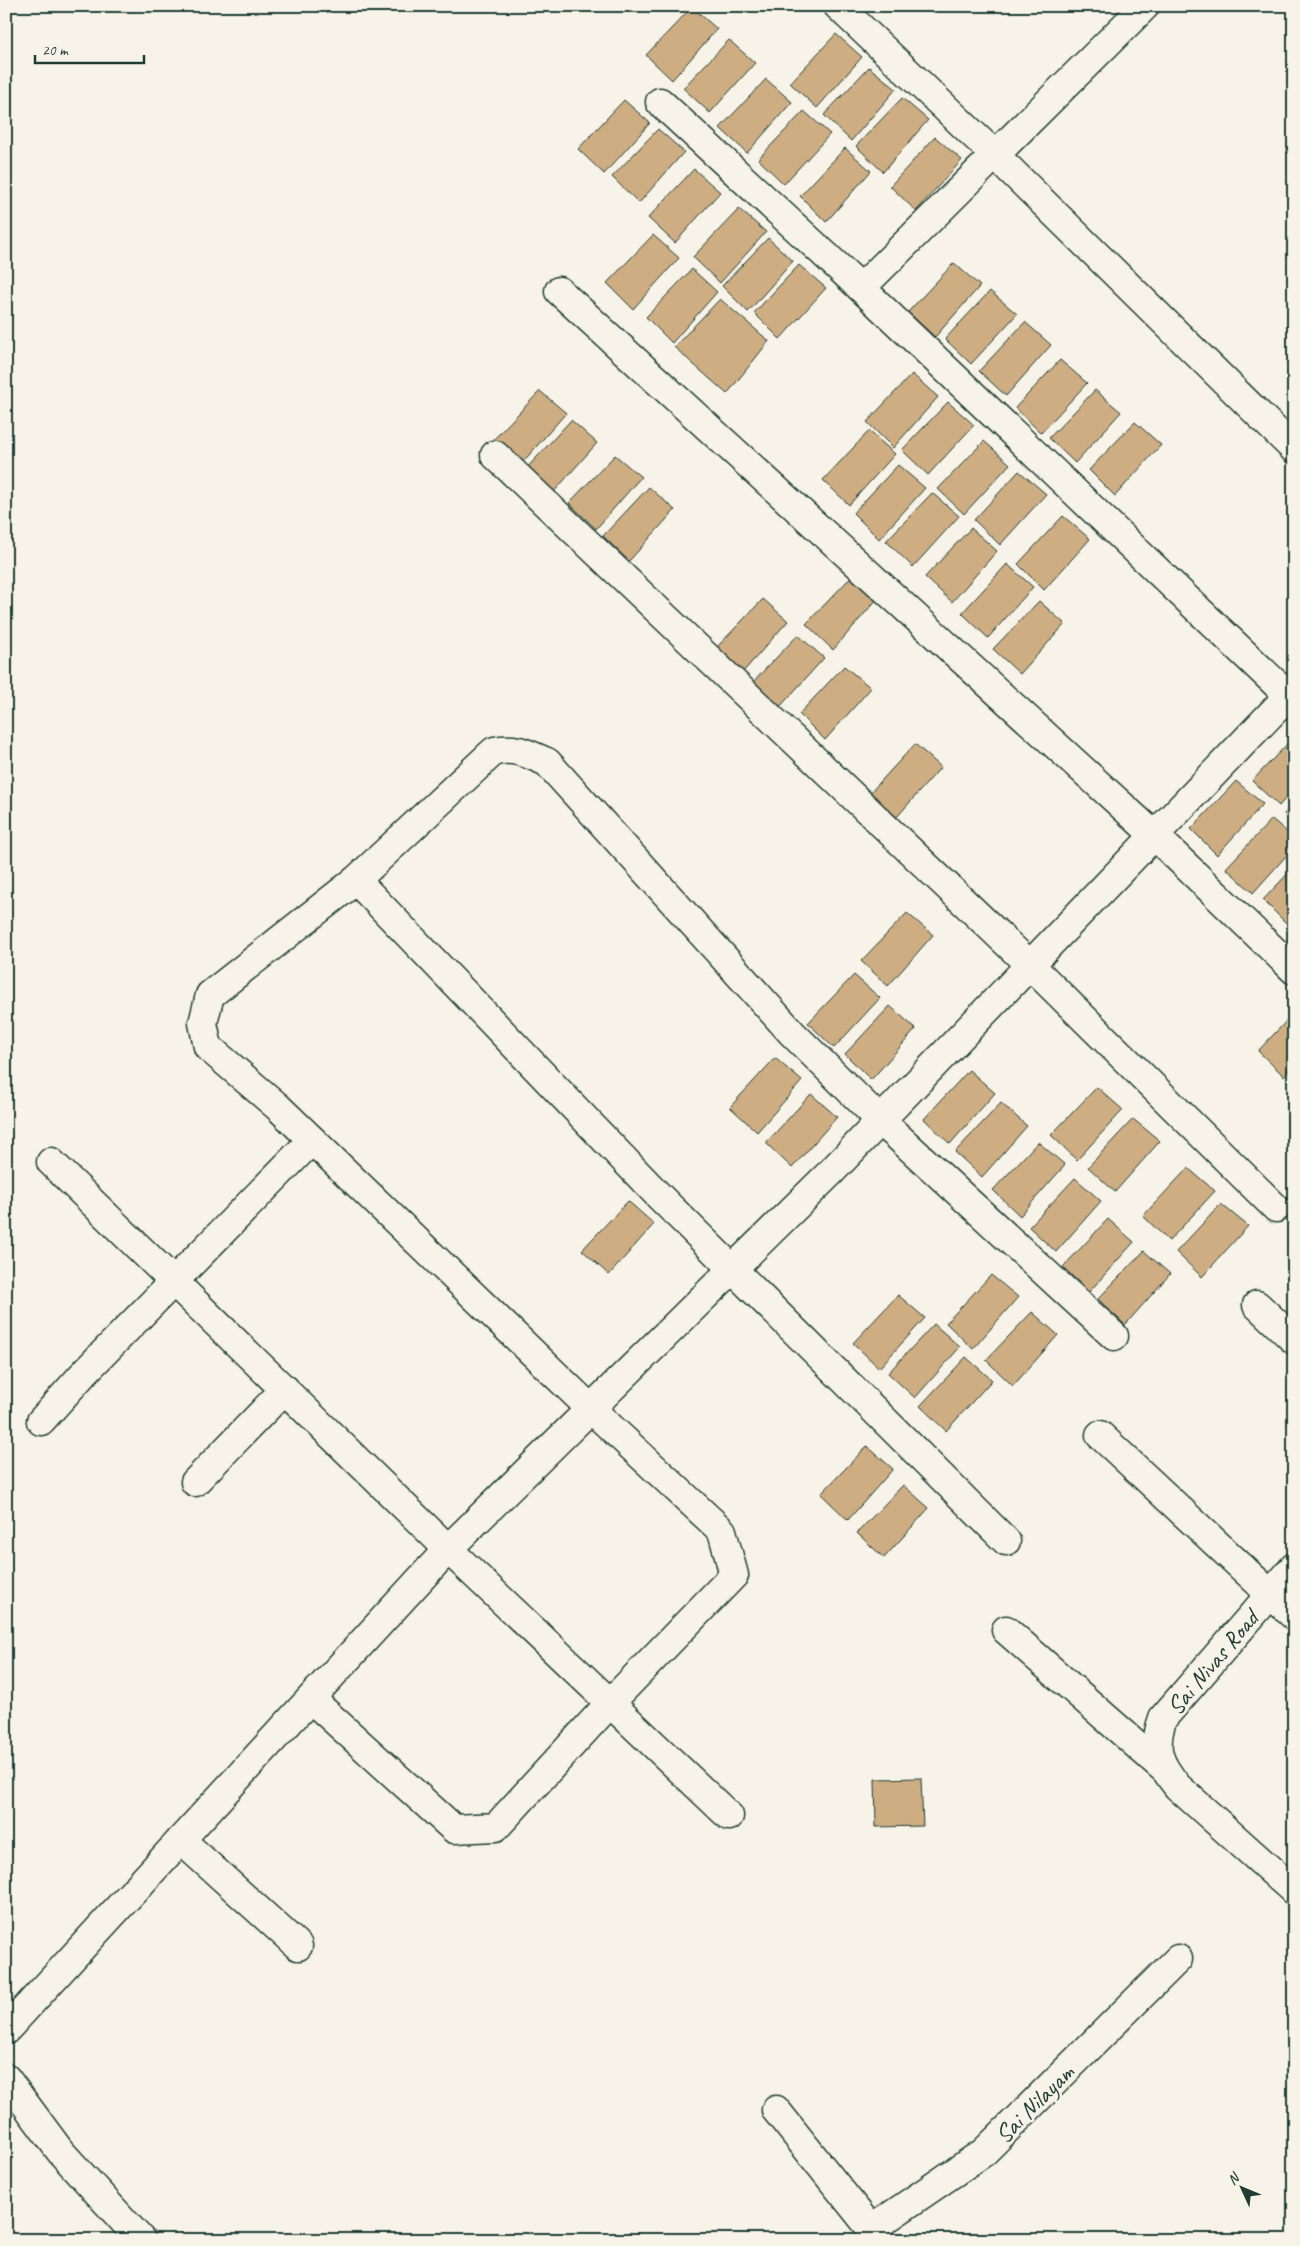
<svg xmlns="http://www.w3.org/2000/svg" width="1300" height="2246" font-family="Caveat,sans-serif">
	<style>
		.building { fill: #cfad82; stroke: #1f3d34 }
		.lines { fill: none; stroke-linecap: round; stroke-linejoin: round }
		.street-casing { stroke: #1f3d34; stroke-width: 31 }
		.secondary-casing { stroke: #1f3d34; stroke-width: 31 }
		.street { stroke: #f7f3e8; stroke-width: 28 }
		.secondary { stroke: #f7f3e8; stroke-width: 28 }
		.labels { text-anchor: middle; stroke-width: 5; stroke-linejoin: round; paint-order: stroke }
		.street-label { font-size: 25px; fill: #1f3d34; stroke: #f7f3e8 }
	</style>
	<rect width="100%" height="100%" fill="#f7f3e8"/>
	<filter id="ink" filterUnits="userSpaceOnUse"><feTurbulence type="fractalNoise" baseFrequency=".02" numOctaves="2"/><feDisplacementMap in="SourceGraphic" scale="10" xChannelSelector="R" yChannelSelector="G"/><feConvolveMatrix kernelMatrix="1 2 1 2 8 2 1 2 1" color-interpolation-filters="sRGB"/></filter>
	<g filter="url(#ink)">
		<!-- building -->
		<g class="building">
			<polygon points="692,7 717,29 672,80 646,55"/>
			<polygon points="836,34 862,57 817,108 790,83"/>
			<polygon points="729,40 755,63 710,113 683,88"/>
			<polygon points="869,67 896,89 851,141 824,115"/>
			<polygon points="766,79 792,102 747,153 720,128"/>
			<polygon points="902,98 928,120 883,172 856,146"/>
			<polygon points="624,100 650,123 604,174 578,149"/>
			<polygon points="804,111 830,134 784,184 758,159"/>
			<polygon points="658,129 684,152 639,203 612,177"/>
			<polygon points="935,137 962,160 916,211 890,186"/>
			<polygon points="845,148 871,171 826,222 800,196"/>
			<polygon points="694,169 720,192 675,243 648,218"/>
			<polygon points="739,209 766,232 720,283 693,257"/>
			<polygon points="653,235 679,258 633,309 607,283"/>
			<polygon points="768,238 793,261 748,312 722,286"/>
			<polygon points="954,263 980,286 935,337 908,312"/>
			<polygon points="799,265 826,288 780,339 754,313"/>
			<polygon points="692,269 717,292 672,343 646,317"/>
			<polygon points="990,291 1017,314 971,364 945,339"/>
			<polygon points="720,299 769,341 727,394 674,347"/>
			<polygon points="1025,322 1051,345 1006,396 979,371"/>
			<polygon points="1060,360 1087,383 1041,433 1015,408"/>
			<polygon points="912,374 938,397 893,448 867,422"/>
			<polygon points="1095,390 1121,412 1075,463 1049,438"/>
			<polygon points="540,391 566,413 521,464 494,439"/>
			<polygon points="948,402 974,425 928,475 902,450"/>
			<polygon points="571,420 597,443 552,494 526,469"/>
			<polygon points="1135,422 1161,445 1115,496 1089,470"/>
			<polygon points="869,431 895,454 849,505 823,480"/>
			<polygon points="984,441 1010,464 964,514 938,489"/>
			<polygon points="615,455 641,477 596,529 569,503"/>
			<polygon points="898,465 925,488 879,539 853,513"/>
			<polygon points="1019,471 1046,494 1000,545 974,520"/>
			<polygon points="649,487 675,510 629,561 603,536"/>
			<polygon points="932,493 959,516 913,567 886,541"/>
			<polygon points="1063,516 1090,539 1044,590 1018,564"/>
			<polygon points="971,528 997,551 952,602 925,577"/>
			<polygon points="1007,564 1033,587 988,638 962,613"/>
			<polygon points="852,576 878,598 833,650 806,624"/>
			<polygon points="763,599 788,621 743,672 717,647"/>
			<polygon points="1039,601 1065,624 1020,674 993,649"/>
			<polygon points="798,635 824,658 778,709 752,683"/>
			<polygon points="844,666 871,688 825,740 799,714"/>
			<polygon points="1294,737 1294,789 1279,806 1252,781"/>
			<polygon points="915,744 941,767 896,818 870,793"/>
			<polygon points="1236,781 1263,804 1217,855 1191,829"/>
			<polygon points="1294,803 1294,823 1284,814"/>
			<polygon points="1272,819 1294,838 1294,847 1253,893 1226,868"/>
			<polygon points="1294,867 1294,920 1289,926 1263,900"/>
			<polygon points="907,913 933,935 888,986 861,961"/>
			<polygon points="854,975 880,998 834,1048 808,1023"/>
			<polygon points="890,1006 916,1029 871,1080 845,1054"/>
			<polygon points="1294,1013 1294,1065 1284,1076 1258,1051"/>
			<polygon points="775,1058 802,1081 757,1132 730,1107"/>
			<polygon points="969,1070 995,1093 950,1144 924,1119"/>
			<polygon points="1097,1087 1123,1110 1077,1160 1051,1135"/>
			<polygon points="811,1094 837,1117 792,1168 766,1143"/>
			<polygon points="1001,1103 1027,1126 982,1177 955,1152"/>
			<polygon points="1133,1119 1160,1141 1115,1192 1088,1167"/>
			<polygon points="1038,1142 1065,1165 1020,1216 993,1190"/>
			<polygon points="1188,1168 1215,1191 1169,1241 1143,1216"/>
			<polygon points="1075,1178 1101,1201 1056,1252 1029,1227"/>
			<polygon points="628,1201 654,1224 609,1275 582,1250"/>
			<polygon points="1221,1204 1248,1226 1202,1277 1176,1252"/>
			<polygon points="1108,1219 1134,1242 1089,1292 1063,1267"/>
			<polygon points="1144,1251 1170,1274 1125,1325 1098,1299"/>
			<polygon points="991,1275 1018,1297 973,1349 946,1323"/>
			<polygon points="898,1295 925,1318 879,1368 853,1343"/>
			<polygon points="1032,1312 1058,1335 1013,1386 986,1360"/>
			<polygon points="934,1324 960,1347 915,1398 888,1373"/>
			<polygon points="966,1357 992,1380 946,1431 920,1406"/>
			<polygon points="867,1446 893,1469 848,1520 821,1494"/>
			<polygon points="903,1485 929,1508 884,1558 857,1533"/>
			<polygon points="921,1778 923,1826 876,1827 875,1779"/>
		</g>
		<g class="lines">
			<defs>
				<g id="street">
					<polyline points="838,6 995,155 1294,449"/>
					<polyline points="660,102 861,288 1294,701"/>
					<polyline points="861,288 1145,6"/>
					<polyline points="559,291 1154,835 1294,970"/>
					<polyline points="495,455 1030,965 1276,1208"/>
					<polyline points="356,880 659,1196 1006,1541"/>
					<polyline points="51,1162 448,1549 729,1816"/>
					<polyline points="1257,1305 1294,1340"/>
					<polyline points="41,1421 85,1372 312,1140"/>
					<polyline points="1100,1435 1294,1616"/>
					<polyline points="195,1482 285,1389"/>
					<path d="M1294,1567L1163,1718C1152,1748 1158,1763 1178,1787L1294,1891"/>
					<polyline points="1006,1630 1163,1768"/>
					<path d="M311,1699L454,1829L496,1827L610,1703L734,1575L722,1531L591,1409L278,1107L208,1047L203,1023L210,995L356,880L494,751C518,747 525,753 547,762L792,1033L881,1121L1114,1336"/>
					<polyline points="181,1840 298,1946"/>
					<polyline points="6,2030 448,1549 830,1173 1294,690"/>
					<polyline points="776,2110 880,2240"/>
					<polyline points="873,2228 984,2152 1178,1959"/>
				</g>
				<polyline id="secondary" points="6,2078 60,2151 141,2240"/>
			</defs>
			<!-- street casing -->
			<use href="#street" class="street-casing"/>
			<!-- secondary casing -->
			<use href="#secondary" class="secondary-casing"/>
			<!-- street -->
			<use href="#street" class="street"/>
			<!-- secondary -->
			<use href="#secondary" class="secondary"/>
		</g>
	</g>
	<g class="labels">
		<!-- street labels -->
		<g class="street-label">
			<text transform="translate(1212 1662) rotate(-50)" y="9">Sai Nivas Road</text>
			<text transform="translate(1034 2103) rotate(-45)" y="9">Sai Nilayam</text>
		</g>
	</g>
	<!-- margin -->
	<rect width="1300" height="2246" fill="none" stroke="#f7f3e8" stroke-width="25"/>
	<rect x="12" y="12" width="1275" height="2221" fill="none" stroke="#1f3d34" stroke-width="2" filter="url(#ink)"/>
	<!-- north arrow -->
	<g transform="translate(1242 2188) rotate(314)" stroke="#f7f3e8" stroke-width="4" paint-order="stroke">
	<path d="M0-4L9 19L0 12L-9 19Z" fill="#1f3d34"/>
	<text y="-8" font-size="14" font-weight="bold" text-anchor="middle" fill="#1f3d34">N</text>
	</g>
	<!-- scale -->
	<path d="M35 55v8h109v-8" fill="none" stroke="#1f3d34" stroke-width="2.5"/>
	<text x="42" y="55" font-size="15" fill="#1f3d34" stroke="#f7f3e8" stroke-width="4" paint-order="stroke">20 m</text>
</svg>
